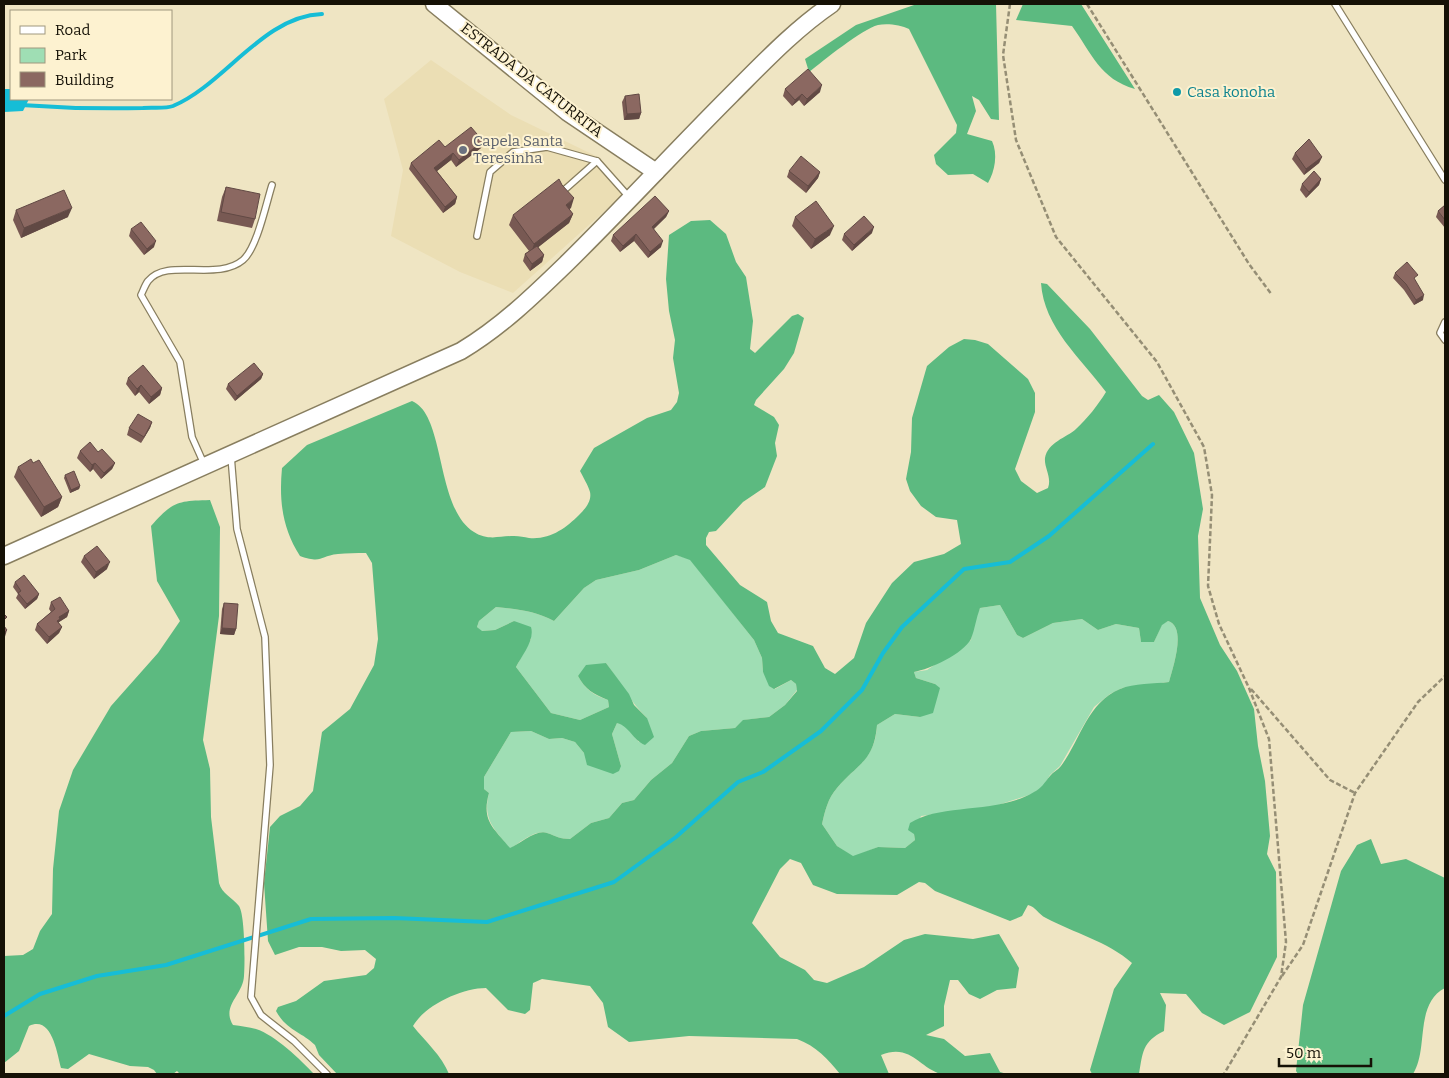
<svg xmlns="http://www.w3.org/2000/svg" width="1449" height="1078" font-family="Bitter,serif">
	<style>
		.built { fill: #ebdeb4 }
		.green { fill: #9fdeb4 }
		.forest { fill: #5cba80; fill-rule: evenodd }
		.water { fill: #16bdd6 }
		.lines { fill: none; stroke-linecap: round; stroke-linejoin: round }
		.stream { stroke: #16bdd6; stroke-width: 4 }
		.lane-casing { stroke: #887e5f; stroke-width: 8 }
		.secondary-casing { stroke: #887e5f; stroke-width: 19 }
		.path { stroke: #958e75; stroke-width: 2.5; stroke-dasharray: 5 2.5; stroke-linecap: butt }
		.lane { stroke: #fff; stroke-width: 5.5 }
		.secondary { stroke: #fff; stroke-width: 16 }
		.wall { fill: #785953 }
		.shaded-wall { fill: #614944 }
		.building { fill: #8b6861; stroke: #614944 }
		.culture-dot { fill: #0f9aa8; stroke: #fdf2d0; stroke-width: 2 }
		.worship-dot { fill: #6b7280; stroke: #fdf2d0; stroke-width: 2 }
		.labels { text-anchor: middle; stroke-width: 4; stroke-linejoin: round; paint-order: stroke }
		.street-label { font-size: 15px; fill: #151106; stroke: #fdf2d0 }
		.culture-label { font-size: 15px; fill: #0d838f; stroke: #fdf2d0; text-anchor: start }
		.worship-label { font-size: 15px; fill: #5b616d; stroke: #fdf2d0; text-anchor: start }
	</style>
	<rect width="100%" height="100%" fill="#efe5c3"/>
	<!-- built -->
	<polygon class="built" points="431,60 511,115 600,158 627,191 513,293 460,272 391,236 403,170 384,99"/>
	<!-- green -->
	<g class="green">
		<path d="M676,555L690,559L754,640L762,658L763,672L775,689L791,680L796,684L797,690L785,705L769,717L744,720L735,728L701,731L689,736L672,763L651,780L634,800L622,803L609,818L591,823L570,839C560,839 556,836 547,833C536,829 519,843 510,849C495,829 482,820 489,793L484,789V777L511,732L531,731L549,739L562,738L575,742L584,753L621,766L612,734L617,723L624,724L639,742L647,718C631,703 620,682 606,663L578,676C585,689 593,695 608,700L609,707L580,720L551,713L516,667L531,639L514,621L495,630L481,631L477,627L479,621L496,607C517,609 536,611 554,621L584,588L596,580L639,570Z"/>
		<path d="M1000,605L1017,635L1023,638L1053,623L1082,619L1098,630L1116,624L1139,628L1141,642H1154L1162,624L1168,621C1187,627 1173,667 1169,682L1122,688L1110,694L1094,707L1060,766L1050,775L1043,787L1032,794L995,806L921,816L914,834L915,840L905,848L878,847L853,857L837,846L822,824C825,811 828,798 837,788C857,764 875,760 877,725L895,714L920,717L935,684L916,678L914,672L927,670L971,640L974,620L980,608Z"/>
	</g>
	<!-- forest -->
	<g class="forest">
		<path d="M917,4H996L999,120L991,119L979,100L972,96L976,111L967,134L992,141C998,154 995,171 988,183L973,174L948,175L936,164L934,155L956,133L957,125L909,29C901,25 887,23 878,25C862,29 823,61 809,72L805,59L856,25Z"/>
		<path d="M1023,4H1081L1135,89C1100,79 1092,54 1072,26L1016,20Z"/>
		<path d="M710,220L726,234L736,262L746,277L753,321L750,349L755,353L792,316L798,314L804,318L794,353L784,369L756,400L754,405L774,417L779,425L775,443L777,456L765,487L743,502L716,531L709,532L706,538V545L740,585L767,602L771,621L778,633L813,646L825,668L835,674L854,658L866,623L892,583L914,562L944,554L961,544L957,520L936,517L921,506L910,491L906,479L911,452L912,418L927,366L949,347L964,339L975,340L988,344L1028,379L1035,393V412L1015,469L1021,481L1037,493L1048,488C1052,477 1044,468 1045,458C1048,442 1066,438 1076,429C1087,419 1098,405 1106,392C1081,358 1044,328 1041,283L1047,284L1090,329L1142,396L1148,400L1159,395L1174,412L1194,453L1203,509L1198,536L1200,598L1220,645L1237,671L1254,709L1258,746L1265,781L1270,836L1267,854L1276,872L1277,957L1250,1012L1224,1025L1202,1013L1186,994L1160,993L1166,1005L1164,1031C1142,1042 1143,1052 1139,1074H1092L1090,1070L1114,989L1132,963C1107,941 1074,933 1046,918C1038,914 1036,907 1028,905L1022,916L1010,921L935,891L925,883L919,882L897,895L837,894L813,885L801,863L790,859L780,869L752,923L780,957L805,970L814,980L827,983L864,967L904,940L925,934L973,939L999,934L1019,968L1016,988L997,990L980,999L969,994L958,980H950L944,1006V1026L926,1035L944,1039L965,1056L990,1053L1000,1072L1007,1074C993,1074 952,1078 941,1074C919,1068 911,1043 881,1055L889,1074H840C828,1059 816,1046 797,1039L689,1036L629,1042L608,1027L603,1003L590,986L542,979L533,983L530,1010L525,1014L508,1010L486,988C462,988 425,1005 413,1026C425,1041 442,1056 449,1074H337L319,1055L315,1045C302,1032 287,1031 276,1011L278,1007L296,1001L324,981L366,975L374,968L376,959L365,950L341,951L322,947H299L275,955L268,941L264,883L270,827L280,816L300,806L313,791L322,732L350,709L374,665L378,639L372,563L366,553C356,553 347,553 338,554C319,556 323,564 300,556C282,528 279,500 282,468L307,445L412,401C446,415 435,508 474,532C488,541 499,536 514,536C520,536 524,537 529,538C550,540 566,528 579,515C585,509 592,501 590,492C588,485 583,477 580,471L594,448L647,418L671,410L677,402L679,393L673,358L675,340L669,311L666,279L669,235L691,221ZM676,555L690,560L754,640L762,658L763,672L769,686L774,689L791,680L796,684L797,691L785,705L769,717L743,720L735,728L701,731L689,736L672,763L651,780L634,800L622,803L609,818L591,823L570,839C560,839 556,836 547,833C536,829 520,844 510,848C494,828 481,821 489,793L484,789V777L511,732L531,731L549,739L562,738L575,742L584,753L587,765L613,774L619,771L621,766L612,734L617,723C629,726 633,740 645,745L654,737L647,718L634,705L629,694L606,663L586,665L578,676C585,689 593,694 608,700L609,707L580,720L551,713L516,667C522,655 535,640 531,627L514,621L495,630L482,631L477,627L479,621L496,607C517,609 536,611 554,621L584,588L596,580L639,570ZM1000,605L1017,635L1023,638L1053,623L1082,619L1098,630L1116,624L1139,628L1141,642H1154L1162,625L1168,621C1187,627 1173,667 1169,682C1154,684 1134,683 1120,689C1087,703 1081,739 1061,766C1058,770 1053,772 1050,776C1044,783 1042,788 1034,792C998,814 940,803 910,823L908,830L914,834L915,840L905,848L878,847L853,856L837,846L822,824C825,811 828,798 837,788C858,763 874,762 877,725L895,714L920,717L933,713L940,688L935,684L916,678L914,672C930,669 963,654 971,639C975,629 976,618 980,608Z"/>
		<path d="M210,500L220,527L219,616L203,740L210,769L211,817L219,883C222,894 232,897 239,906C245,915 245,963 244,976C243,995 221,1006 233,1025C241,1026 249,1027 256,1029C275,1035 301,1060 314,1074H180L177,1071L173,1074H157L154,1070L148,1067L130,1066L89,1054L68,1069L61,1068C57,1053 52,1015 29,1026L19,1051L4,1063V956L23,955L33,949L40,931L52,914L53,869L59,811L73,770L111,706L158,653L180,621L157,581L151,526C173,501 178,501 210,500Z"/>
		<path d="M1371,839L1381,864L1406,859L1445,878V988C1414,1004 1429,1049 1413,1074H1298L1296,1071L1303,1005L1341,871L1357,845Z"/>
	</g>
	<!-- water -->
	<polygon class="water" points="4,89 11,89 11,99 29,99 23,111 4,112"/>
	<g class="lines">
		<!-- stream -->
		<g class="stream">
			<path d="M21,105C62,108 102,109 143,108C152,107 165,109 173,106C225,84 263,16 322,14"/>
			<polyline points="4,1016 40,994 97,976 166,965 311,919 394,918 487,922 614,882 676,837 738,782 763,772 821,731 862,690 883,653 902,627 964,569 1010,562 1049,536 1153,444"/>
		</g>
		<defs>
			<g id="lane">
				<polyline points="1335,4 1445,180"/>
				<polyline points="562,192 597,161"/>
				<polyline points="477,236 490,172 513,152 547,147 597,161 629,197"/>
				<polyline points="1445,322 1440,333 1445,340"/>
				<polyline points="231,456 237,529 265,637 270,765 251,997 261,1015 294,1041 327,1074"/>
				<path d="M204,464L192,437L180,362L141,295C143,291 145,285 148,281C167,257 217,282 243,260C257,248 266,204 272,185"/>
			</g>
			<g id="secondary">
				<polyline points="434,4 567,112 656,172"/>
				<path d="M4,556L461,351C501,327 533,296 566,264C622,209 675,151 731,95C763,63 795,29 832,4"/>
			</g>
		</defs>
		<!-- lane casing -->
		<use href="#lane" class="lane-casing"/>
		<!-- secondary casing -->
		<use href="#secondary" class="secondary-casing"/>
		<!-- path -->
		<g class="path">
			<polyline points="1010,4 1003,55 1016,140 1056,237 1157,362 1204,447 1212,495 1208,586 1219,624 1249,688 1269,739 1286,942 1281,977 1224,1074"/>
			<polyline points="1087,4 1249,264 1272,295"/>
			<polyline points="1251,689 1330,780 1355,793"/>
			<polyline points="1282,976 1303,945 1355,793 1418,702 1445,676"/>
		</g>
		<!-- lane -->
		<use href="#lane" class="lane"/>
		<!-- secondary -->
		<use href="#secondary" class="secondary"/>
	</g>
	<!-- wall -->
	<g class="wall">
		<polygon points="785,89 820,92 804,106 799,100 792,106 783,96"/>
		<polygon points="625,96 641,113 639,119 624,120 622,102"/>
		<polygon points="445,147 481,148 456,167 451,160 437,171 457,197 455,204 443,213 409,169 411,163"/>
		<polygon points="1295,153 1322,157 1319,163 1304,175 1292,159"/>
		<polygon points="789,171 820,172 818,178 806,193 787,177"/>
		<polygon points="1321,179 1319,185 1306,198 1300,190 1302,184"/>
		<polygon points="226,187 255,219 252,228 217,221 222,197"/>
		<polygon points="1445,205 1445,228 1436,217 1438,211"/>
		<polygon points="571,208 569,209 573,214 569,223 538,247 544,255 542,262 530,271 523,261 525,254 529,251 509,225 513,215"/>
		<polygon points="16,210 68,217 21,238 13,220"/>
		<polygon points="669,211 666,217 654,229 661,247 648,258 634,241 620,252 611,241 613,235"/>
		<polygon points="795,217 830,235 811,249 792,226"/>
		<polygon points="131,229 154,247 144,255 129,236"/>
		<polygon points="872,233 852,251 842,240 844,234"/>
		<polygon points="1395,273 1415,281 1423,300 1414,305 1404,290 1393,278"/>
		<polygon points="263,374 261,379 235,401 226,389 228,384"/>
		<polygon points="128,378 162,388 160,395 149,404 139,392 135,396 126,384"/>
		<polygon points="152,422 150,428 141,443 127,435 129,428"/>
		<polygon points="80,451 98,452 115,463 112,469 101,479 93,469 90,472 77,458"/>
		<polygon points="33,463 62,497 58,507 41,517 14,477 18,467"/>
		<polygon points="65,475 80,486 79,489 70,493 64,478"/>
		<polygon points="84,556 107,569 94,579 81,562"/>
		<polygon points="15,582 39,594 37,599 25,609 16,598 18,594 13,587"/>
		<polygon points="51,602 69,611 67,617 59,622 59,623 62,627 59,633 47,644 35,630 37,624 51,612 49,609"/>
		<polygon points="224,603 236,629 234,635 220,634 222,609"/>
	</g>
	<!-- shaded-wall -->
	<g class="shaded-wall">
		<polygon points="822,85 820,92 804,106 807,99"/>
		<polygon points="802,94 799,100 792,106 795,100"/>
		<polygon points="641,113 639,119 624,120 627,114"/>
		<polygon points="483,141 481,148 456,167 459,160"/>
		<polygon points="453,153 451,160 432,175 434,168"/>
		<polygon points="1322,157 1319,163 1304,175 1306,169"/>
		<polygon points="820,172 818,178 806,193 808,186"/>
		<polygon points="1321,179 1319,185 1306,198 1309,192"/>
		<polygon points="457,197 455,204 443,213 445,207"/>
		<polygon points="574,198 571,208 562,214 566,205"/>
		<polygon points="72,208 68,217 21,238 24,228"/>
		<polygon points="669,211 666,217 649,233 652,227"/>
		<polygon points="573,214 569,223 531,253 534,244"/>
		<polygon points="834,226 830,235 811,249 815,239"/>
		<polygon points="874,227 872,233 852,251 854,245"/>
		<polygon points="636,234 634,241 620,252 623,246"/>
		<polygon points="156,241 154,247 144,255 147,249"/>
		<polygon points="663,241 661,247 648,258 650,252"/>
		<polygon points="544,255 542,262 530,271 532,264"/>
		<polygon points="1424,295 1423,300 1414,305 1416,300"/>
		<polygon points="263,374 261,379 235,401 237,396"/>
		<polygon points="141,385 139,392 135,396 137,389"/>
		<polygon points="162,388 160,395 149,404 151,397"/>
		<polygon points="152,422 150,428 141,443 144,437"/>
		<polygon points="95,463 93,469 90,472 92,465"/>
		<polygon points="115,463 112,469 101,479 104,473"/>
		<polygon points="80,486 79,489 70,493 71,490"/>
		<polygon points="62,497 58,507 41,517 44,507"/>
		<polygon points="110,562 107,569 94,579 96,572"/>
		<polygon points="39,594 37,599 25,609 27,604"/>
		<polygon points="69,611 67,617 59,622 58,625 55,628 59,617"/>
		<polygon points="62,627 59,633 47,644 49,637"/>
		<polygon points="222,628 236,629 234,635 220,634"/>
		<polygon points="7,630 4,640 4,633"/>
	</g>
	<!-- building -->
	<g class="building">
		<polygon points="808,69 822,85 807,99 802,94 795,100 785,89"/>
		<polygon points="639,94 641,113 627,114 625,96"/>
		<polygon points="471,127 483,141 459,160 453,153 434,168 457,197 445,207 411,163 439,140 445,147"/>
		<polygon points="1309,139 1322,157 1306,169 1295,153"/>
		<polygon points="801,156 820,172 808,186 789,171"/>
		<polygon points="1314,171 1321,179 1309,192 1302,184"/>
		<polygon points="559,179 562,185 574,198 566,205 573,214 534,244 513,215"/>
		<polygon points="226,187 260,194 255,219 221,212"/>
		<polygon points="64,190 72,208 24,228 16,210"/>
		<polygon points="655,196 669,211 652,227 663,241 650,252 636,234 623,246 613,235"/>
		<polygon points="816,201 834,226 815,239 795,217"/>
		<polygon points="1445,205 1445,220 1438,211"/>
		<polygon points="864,216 874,227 854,245 844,234"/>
		<polygon points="141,222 156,241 147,249 131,229"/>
		<polygon points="537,246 544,255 532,264 525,254"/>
		<polygon points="1407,262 1418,275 1414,278 1424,295 1416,300 1406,284 1395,273"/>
		<polygon points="254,363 263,374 237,396 228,384"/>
		<polygon points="143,365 162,388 151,397 141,385 137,389 128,378"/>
		<polygon points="138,414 152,422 144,437 129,428"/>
		<polygon points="90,442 98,452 102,449 115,463 104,473 95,463 92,465 80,451"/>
		<polygon points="31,459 33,463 39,460 62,497 44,507 18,467"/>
		<polygon points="74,471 80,486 71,490 65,475"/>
		<polygon points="97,546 110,562 96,572 84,556"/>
		<polygon points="24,575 39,594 27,604 18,593 21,591 15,582"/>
		<polygon points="60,597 69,611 59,617 60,619 57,621 62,627 49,637 37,624 55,609 51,602"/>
		<polygon points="224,603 238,604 236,629 222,628"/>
		<polygon points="4,614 7,617 4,620"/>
		<polygon points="4,626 7,630 4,633"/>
	</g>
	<!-- markers -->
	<circle class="culture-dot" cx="1177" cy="92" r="5"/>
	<circle class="worship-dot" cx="463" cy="150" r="5"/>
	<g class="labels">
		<!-- street labels -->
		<g class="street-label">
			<text transform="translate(532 80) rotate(38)" y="5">ESTRADA DA CATURRITA</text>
		</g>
		<!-- culture labels -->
		<g class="culture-label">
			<text x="1187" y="97">Casa konoha</text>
		</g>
		<!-- worship labels -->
		<g class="worship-label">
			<text x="473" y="146">Capela Santa<tspan x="473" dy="17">Teresinha</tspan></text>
		</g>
	</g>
	<!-- border -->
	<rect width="1449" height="1078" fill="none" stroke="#151106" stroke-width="10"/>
	<!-- legend -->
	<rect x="10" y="10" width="162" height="90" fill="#fdf2d0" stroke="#a0987f"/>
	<rect x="20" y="26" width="25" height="8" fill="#ffffff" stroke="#a0987f"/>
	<text x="55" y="35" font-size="15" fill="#151106">Road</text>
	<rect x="20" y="48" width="25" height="15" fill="#9fdeb4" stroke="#a0987f"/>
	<text x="55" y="60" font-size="15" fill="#151106">Park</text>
	<rect x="20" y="72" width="25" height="15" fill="#8b6861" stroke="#a0987f"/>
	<text x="55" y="85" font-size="15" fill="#151106">Building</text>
	<!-- scale -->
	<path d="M1279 1058v8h92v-8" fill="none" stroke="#151106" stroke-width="2.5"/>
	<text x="1286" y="1058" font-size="15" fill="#151106" stroke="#fdf2d0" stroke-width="4" paint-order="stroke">50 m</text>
</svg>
